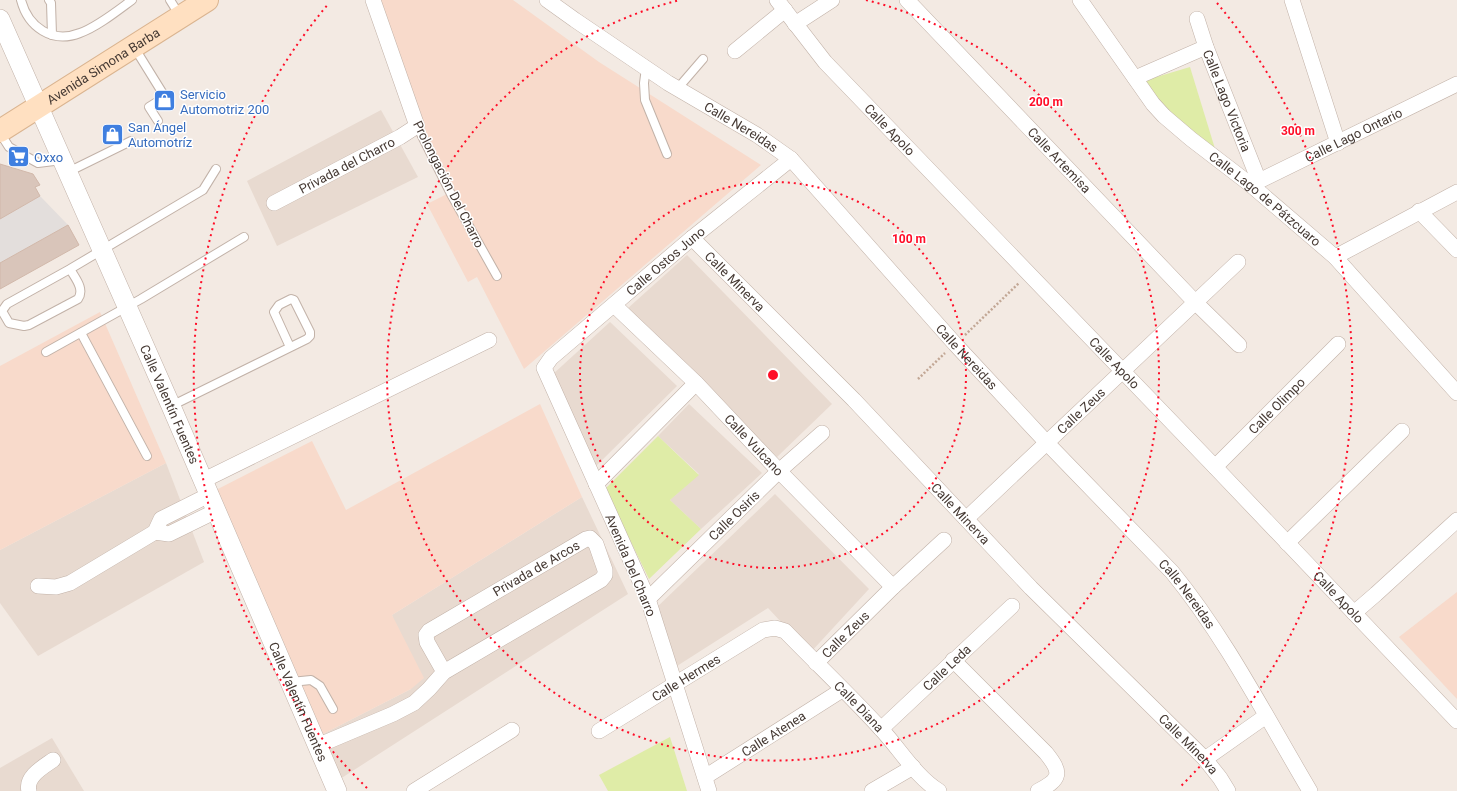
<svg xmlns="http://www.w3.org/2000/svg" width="1457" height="791" font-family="Roboto,sans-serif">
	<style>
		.residential { fill: #e8dad0 }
		.commercial { fill: #f8dacb }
		.green { fill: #dfeca7 }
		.parking { fill: #e3dedc }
		.building { fill: #d9c5ba; stroke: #d1b8aa }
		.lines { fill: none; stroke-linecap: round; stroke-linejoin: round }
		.service-casing { stroke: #c2b2a8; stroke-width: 10 }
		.minor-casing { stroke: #c2b2a8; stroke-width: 16 }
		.tertiary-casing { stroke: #c2b2a8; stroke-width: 20 }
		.secondary-casing { stroke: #dab490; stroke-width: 24 }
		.path { stroke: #c2a795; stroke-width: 2.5; stroke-dasharray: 2 2; stroke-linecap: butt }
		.service { stroke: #fff; stroke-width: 8 }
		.minor { stroke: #fff; stroke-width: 15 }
		.tertiary { stroke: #fff; stroke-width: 19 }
		.secondary { stroke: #ffe0c1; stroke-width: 22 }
		.ring { fill: none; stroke: #ff0e28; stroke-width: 2; stroke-dasharray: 2 4 }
		.labels { text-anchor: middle; stroke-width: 3; stroke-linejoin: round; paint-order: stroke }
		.street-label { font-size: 13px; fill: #453933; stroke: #fff }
		.shop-label { font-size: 13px; fill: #366cbe; stroke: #fff; text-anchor: start }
		.centre { fill: #ff0e28; stroke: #fff; stroke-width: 2 }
		.ring-label { font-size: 12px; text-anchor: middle; font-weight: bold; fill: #ff0e28; stroke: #fff; stroke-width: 3; stroke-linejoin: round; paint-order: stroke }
	</style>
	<rect width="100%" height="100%" fill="#f3eae3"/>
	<!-- residential -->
	<g class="residential">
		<polygon points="381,110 418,177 277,246 247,181"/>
		<polygon points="687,255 832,404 777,457 627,309"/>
		<polygon points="610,322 677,386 595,467 552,375"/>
		<polygon points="689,404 762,473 701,529 670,500 699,474 658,436"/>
		<polygon points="166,463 204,562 38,656 0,603 0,550"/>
		<polygon points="775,494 869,589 810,653 768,608 677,666 655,609"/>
		<polygon points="582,497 628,594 340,779 321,735 411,689 392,615"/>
		<polygon points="52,738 84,791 0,791 0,768"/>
	</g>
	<!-- commercial -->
	<g class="commercial">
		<polygon points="374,0 513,0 599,62 761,165 524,369 477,277 468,282 427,204 455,190 411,109"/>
		<polygon points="100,312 166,463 0,550 0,366"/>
		<polygon points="540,404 582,497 392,615 424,678 411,689 321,735 212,492 312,441 346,510"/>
		<polygon points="1457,592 1457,699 1399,637"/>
	</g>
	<!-- green -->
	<g class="green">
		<polygon points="1190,67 1216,152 1162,109 1143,81"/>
		<polygon points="658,436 699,475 670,500 701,529 649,579 605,489"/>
		<polygon points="670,737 687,791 608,791 599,775"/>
	</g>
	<!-- parking -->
	<polygon class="parking" points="40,196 68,225 0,263 0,219"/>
	<!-- building -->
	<g class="building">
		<polygon points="0,164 33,174 40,185 35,187 40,196 0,219"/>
		<polygon points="68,225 79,245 0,289 0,263"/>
	</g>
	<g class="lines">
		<defs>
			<g id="service">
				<path d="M21,0C28,27 52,44 80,33C97,27 117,11 132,0"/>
				<polyline points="49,0 51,3 52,35"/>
				<polyline points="170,0 180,16"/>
				<polyline points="134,47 165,97 149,107 158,121"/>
				<polyline points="646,68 644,83 645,100 667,154"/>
				<polyline points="678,88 703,59"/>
				<polyline points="417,126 451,194 497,276"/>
				<polyline points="0,133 9,147 38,163 62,160"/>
				<polyline points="68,172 131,141"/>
				<path d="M70,269C75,278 85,289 78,299L29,325L24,326L9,323L2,311L7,304L70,269L203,190L216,169"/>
				<polyline points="81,333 147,456"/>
				<polyline points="46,352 141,299 244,237"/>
				<polyline points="171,406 307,339 310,336 310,332 294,300 291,299 279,305 274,312 290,347"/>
				<polyline points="291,682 311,680 320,686 333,709"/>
			</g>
			<g id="minor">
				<path id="s1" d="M547,0L575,20L668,83L757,135L791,159L955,344L1047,443L1172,572C1226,638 1266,717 1310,791"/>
				<path id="s2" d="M777,0L825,62L1215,467L1457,721"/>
				<path id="s3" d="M907,0L1196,303L1239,345"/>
				<path id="s4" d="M1080,0L1153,104L1164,116L1191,139L1251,185L1335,257L1457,393"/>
				<polyline points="1292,0 1338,143"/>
				<path id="s5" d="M1197,19L1206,47L1259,181"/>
				<polyline points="795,24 832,0"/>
				<polyline points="735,51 785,10"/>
				<polyline points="1135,78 1206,47"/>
				<path id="s6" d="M1251,185L1457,84"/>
				<path id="s7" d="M274,203L400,137L417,126L373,0"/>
				<polyline points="1419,211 1457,250"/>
				<path id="s8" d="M692,238L854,400L1031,588L1205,759L1220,778L1228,791"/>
				<polyline points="1335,257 1457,192"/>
				<path id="s9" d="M614,305L696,383L779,471L893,587"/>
				<path id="s10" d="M1215,467L1338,344"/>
				<polyline points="202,481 489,340"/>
				<polyline points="596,484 696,383"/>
				<path id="s11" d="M966,519L1238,262"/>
				<polyline points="155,532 169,534 216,511"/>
				<polyline points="1287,543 1402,431"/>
				<polyline points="38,586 56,587 70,583 155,532 161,519 209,495"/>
				<path id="s12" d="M648,599L779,471L822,433"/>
				<polyline points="1354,613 1376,594 1457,520"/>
				<path d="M953,660L1046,753C1062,773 1061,779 1038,791"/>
				<path id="s13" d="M816,663L893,587L944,540"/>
				<path id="s14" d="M881,729L1012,606"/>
				<path id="s15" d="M599,731L763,630L775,628L785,631C817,664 850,695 881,729C899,748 916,777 939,791"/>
				<polyline points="317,746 393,714 414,703 429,689 444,672 601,580 605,575 605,570 596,544 590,538 586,539 429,631 426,635 427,642 444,672"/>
				<polyline points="1205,759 1266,716"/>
				<path id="s16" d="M705,777L842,690"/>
				<path d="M29,791C25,777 43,767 53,760"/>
				<polyline points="414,791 512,730"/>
				<path id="s17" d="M709,791L648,599L544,368L551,358L692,238L791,159"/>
				<polyline points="872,791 913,767"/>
			</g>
			<g id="tertiary">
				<path id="s18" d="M0,19L171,406L337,791"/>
			</g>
			<g id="secondary">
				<path id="s19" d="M0,131L207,0"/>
			</g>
		</defs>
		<!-- service casing -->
		<use href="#service" class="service-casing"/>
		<!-- minor casing -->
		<use href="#minor" class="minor-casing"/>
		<!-- tertiary casing -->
		<use href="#tertiary" class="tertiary-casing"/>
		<!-- secondary casing -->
		<use href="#secondary" class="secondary-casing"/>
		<!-- path -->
		<g class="path">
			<polyline points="965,335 1019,283"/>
			<polyline points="918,379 945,353"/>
		</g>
		<!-- service -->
		<use href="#service" class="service"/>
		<!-- minor -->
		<use href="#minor" class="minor"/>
		<!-- tertiary -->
		<use href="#tertiary" class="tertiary"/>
		<!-- secondary -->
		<use href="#secondary" class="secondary"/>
	</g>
	<!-- distance rings -->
	<g class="ring">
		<circle cx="773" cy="375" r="193"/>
		<path d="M866 0A386 386 0 1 1 680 0"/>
		<path d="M367 788A579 579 0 0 1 329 3M1217 3A579 579 0 0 1 1179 788"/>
	</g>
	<!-- icons -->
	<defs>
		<symbol id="shop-square" viewBox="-11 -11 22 22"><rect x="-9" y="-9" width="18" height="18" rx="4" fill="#3f7fe0" stroke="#fff"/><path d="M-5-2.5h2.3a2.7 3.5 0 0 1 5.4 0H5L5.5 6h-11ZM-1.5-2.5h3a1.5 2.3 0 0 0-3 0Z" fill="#fff"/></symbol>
		<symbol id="supermarket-square" viewBox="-11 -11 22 22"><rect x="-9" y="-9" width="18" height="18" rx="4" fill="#3f7fe0" stroke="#fff"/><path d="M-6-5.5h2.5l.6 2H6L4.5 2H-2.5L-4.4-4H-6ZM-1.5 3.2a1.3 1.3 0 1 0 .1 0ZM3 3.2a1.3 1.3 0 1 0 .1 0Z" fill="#fff"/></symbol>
	</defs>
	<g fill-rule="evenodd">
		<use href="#shop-square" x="152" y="88" width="25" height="25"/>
		<use href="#shop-square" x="100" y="122" width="25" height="25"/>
		<use href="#supermarket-square" x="6" y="144" width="25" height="25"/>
	</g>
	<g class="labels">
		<!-- street labels -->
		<g class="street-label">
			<text dy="5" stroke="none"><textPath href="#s19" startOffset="122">Avenida Simona Barba</textPath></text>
			<text dy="5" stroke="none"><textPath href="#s5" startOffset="87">Calle Lago Victoria</textPath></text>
			<text dy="5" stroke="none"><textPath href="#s1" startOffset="232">Calle Nereidas</textPath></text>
			<text dy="5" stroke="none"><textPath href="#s2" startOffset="172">Calle Apolo</textPath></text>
			<text dy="5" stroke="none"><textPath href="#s6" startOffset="114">Calle Lago Ontario</textPath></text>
			<text dy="5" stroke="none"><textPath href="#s3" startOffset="221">Calle Artemisa</textPath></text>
			<text dy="5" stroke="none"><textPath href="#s7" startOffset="82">Privada del Charro</textPath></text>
			<text transform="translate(449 184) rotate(63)" y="5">Prolongación Del Charro</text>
			<text dy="5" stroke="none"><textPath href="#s4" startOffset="274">Calle Lago de Pátzcuaro</textPath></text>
			<text dy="5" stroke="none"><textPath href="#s17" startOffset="617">Calle Ostos Juno</textPath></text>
			<text dy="5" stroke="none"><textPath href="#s8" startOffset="61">Calle Minerva</textPath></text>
			<text dy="5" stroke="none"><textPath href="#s1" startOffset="556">Calle Nereidas</textPath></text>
			<text dy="5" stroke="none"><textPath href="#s2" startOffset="496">Calle Apolo</textPath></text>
			<text dy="5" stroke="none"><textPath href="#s18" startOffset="421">Calle Valentín Fuentes</textPath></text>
			<text dy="5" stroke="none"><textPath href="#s10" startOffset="87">Calle Olimpo</textPath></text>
			<text dy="5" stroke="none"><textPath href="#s11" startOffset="158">Calle Zeus</textPath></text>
			<text dy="5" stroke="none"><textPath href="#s9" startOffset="198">Calle Vulcano</textPath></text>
			<text dy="5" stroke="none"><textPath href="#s8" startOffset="385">Calle Minerva</textPath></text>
			<text dy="5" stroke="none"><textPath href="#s12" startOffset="120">Calle Osiris</textPath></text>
			<text transform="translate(631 565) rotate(67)" y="5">Avenida Del Charro</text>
			<text transform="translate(536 568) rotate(-30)" y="5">Privada de Arcos</text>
			<text dy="5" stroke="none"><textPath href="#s1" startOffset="880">Calle Nereidas</textPath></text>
			<text dy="5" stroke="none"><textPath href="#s2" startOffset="820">Calle Apolo</textPath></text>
			<text dy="5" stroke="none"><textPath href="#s13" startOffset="41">Calle Zeus</textPath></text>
			<text dy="5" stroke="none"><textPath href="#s14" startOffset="90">Calle Leda</textPath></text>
			<text dy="5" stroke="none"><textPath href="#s15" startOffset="102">Calle Hermes</textPath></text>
			<text dy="5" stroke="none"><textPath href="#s18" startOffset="745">Calle Valentín Fuentes</textPath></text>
			<text dy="5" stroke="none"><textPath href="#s15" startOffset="321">Calle Diana</textPath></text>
			<text dy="5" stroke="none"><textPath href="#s16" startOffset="81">Calle Atenea</textPath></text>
			<text dy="5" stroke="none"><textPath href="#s8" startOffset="709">Calle Minerva</textPath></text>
		</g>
		<!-- shop labels -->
		<g class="shop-label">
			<text x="180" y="99">Servicio<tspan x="180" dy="15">Automotriz 200</tspan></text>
			<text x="128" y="132">San Ángel<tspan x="128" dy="15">Automotríz</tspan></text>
			<text x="34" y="162">Oxxo</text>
		</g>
	</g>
	<circle cx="773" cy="375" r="6" class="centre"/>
	<g class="ring-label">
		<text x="1046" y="106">200 m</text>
		<text x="1298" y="135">300 m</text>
		<text x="909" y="243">100 m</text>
	</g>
</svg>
